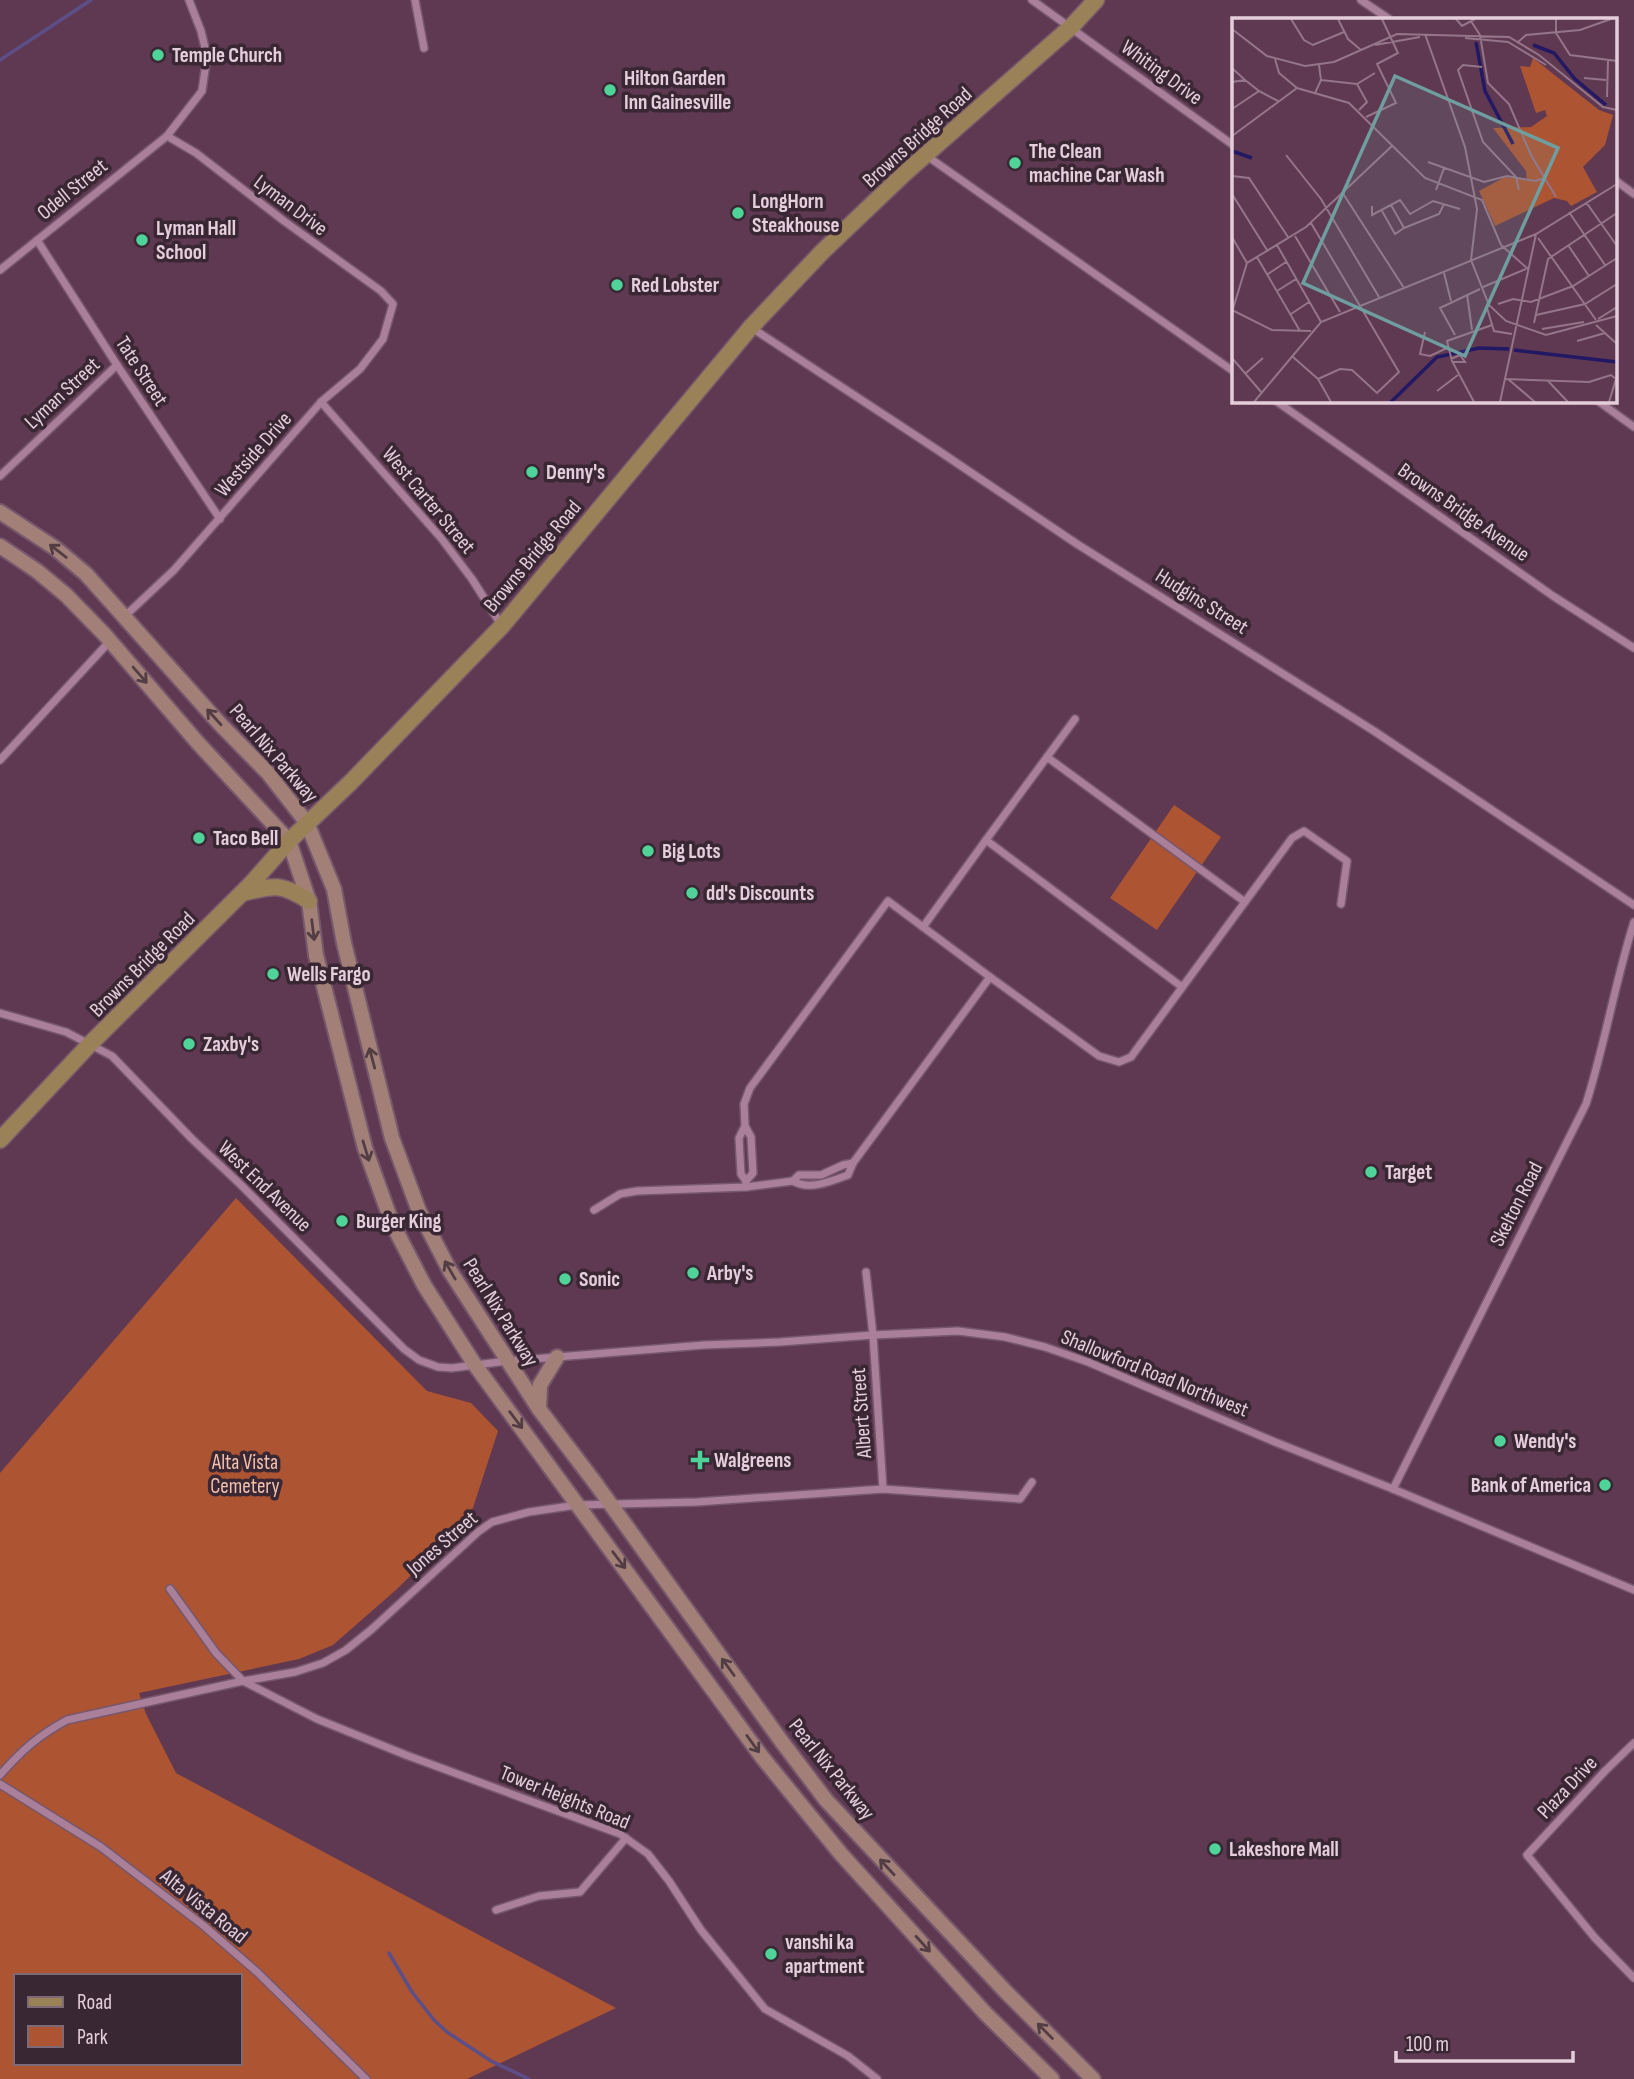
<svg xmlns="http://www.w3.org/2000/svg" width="1634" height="2079" font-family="'Sofia Sans Condensed',sans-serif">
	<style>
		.green { fill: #ad5433; fill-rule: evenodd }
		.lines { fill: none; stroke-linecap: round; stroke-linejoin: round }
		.stream { stroke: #5c4f88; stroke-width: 3.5 }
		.minor-casing { stroke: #76576c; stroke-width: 10 }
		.secondary-casing { stroke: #76576c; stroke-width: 18 }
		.primary-casing { stroke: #76576c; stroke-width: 19 }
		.minor { stroke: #aa7f9a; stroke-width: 7 }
		.secondary { stroke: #a28078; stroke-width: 14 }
		.primary { stroke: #9a8157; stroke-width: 16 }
		.oneway { stroke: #533d44 }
		.poi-dot { fill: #50d398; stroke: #392733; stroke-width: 2.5 }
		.labels { text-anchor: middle; stroke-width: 7; stroke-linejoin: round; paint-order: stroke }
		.poi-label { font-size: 21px; font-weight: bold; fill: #e5cedc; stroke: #392733; text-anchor: start }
		.street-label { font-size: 21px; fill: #e5cedc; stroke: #392733 }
		.park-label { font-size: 21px; fill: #f2c0ae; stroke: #392733 }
		.inset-river { fill: none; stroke: #221864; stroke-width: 3.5 }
		.inset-road { fill: none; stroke: #957589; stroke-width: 2 }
		.view { fill: #6f9ea0; fill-opacity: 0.15; stroke: #6f9ea0; stroke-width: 3.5 }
		.inset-edge { fill: none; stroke: #e5cedc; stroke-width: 3.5 }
	</style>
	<rect width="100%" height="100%" fill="#5f3952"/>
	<!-- green -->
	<g class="green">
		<polygon points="1174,805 1221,837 1157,930 1110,898"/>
		<path d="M236,1198L427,1391L471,1403L498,1431L470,1517L397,1589L333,1645L299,1659L139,1693L146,1714L176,1773L616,2008L467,2079H0V1473ZM16,1976H240V2063H16Z"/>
	</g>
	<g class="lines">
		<!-- stream -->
		<g class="stream">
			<polyline points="0,60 91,0"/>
			<polyline points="389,1953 412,1992 434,2020 447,2032 491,2061 529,2079"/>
		</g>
		<defs>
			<g id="minor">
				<polyline points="415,0 424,48"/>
				<polyline points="1032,0 1233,145"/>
				<polyline points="1361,0 1389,19"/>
				<polyline points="927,156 1233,371"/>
				<polyline points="1615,180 1634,194"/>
				<polyline points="37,240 117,365 220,519"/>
				<polyline points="0,270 167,136 202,91 207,56 201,31 189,0"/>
				<polyline points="752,328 936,449 1077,544 1374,731 1634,905"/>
				<polyline points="1276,401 1553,596 1634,648"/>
				<polyline points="1598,401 1634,427"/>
				<polyline points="321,402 441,538 472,579 502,626"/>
				<polyline points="0,476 117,365"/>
				<polyline points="124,617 174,570 321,402 360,369 383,339 393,304 381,291 284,221 196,153 167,136"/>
				<polyline points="1047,757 1075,719"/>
				<polyline points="0,760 110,641"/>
				<polyline points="923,927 990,977"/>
				<polyline points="1182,987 986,840 1047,757 1245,902"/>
				<polyline points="0,1013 66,1032 112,1056 192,1139 240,1184 404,1349 419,1360 438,1367 452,1368 507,1361 704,1345 780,1342 873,1335 958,1331 1005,1337 1045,1347 1088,1362 1275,1442 1393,1489 1634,1590"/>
				<polyline points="745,1126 751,1137 753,1173 746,1181"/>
				<polyline points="793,1181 799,1175 821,1175 843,1165 853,1163"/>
				<polyline points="746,1187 746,1181 741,1174 739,1138 745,1126 744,1104 750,1088 888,901 923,927 986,840"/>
				<path d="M594,1210L620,1194L637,1191L746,1187L793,1181C809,1191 832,1181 848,1175L853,1163L990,977L1099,1056L1119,1062L1131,1057L1292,838L1304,831L1347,861L1341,904"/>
				<polyline points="866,1272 873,1335 883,1489"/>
				<path d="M1393,1489L1586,1104C1605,1044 1615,982 1634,922"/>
				<polyline points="170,1589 216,1653 243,1681 317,1719 406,1755 620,1834 648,1854 669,1881 701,1930 765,2009 848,2056 877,2079"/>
				<polyline points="1634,1743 1605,1771 1527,1855 1595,1938 1634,1978"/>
				<path d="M0,1775C21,1751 39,1735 67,1720L243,1681L295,1672L323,1663L346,1650L372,1629L478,1532L492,1522L529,1512L577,1505L697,1502L883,1489L1020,1499L1032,1482"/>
				<polyline points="0,1784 101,1847 204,1926 257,1972 366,2079"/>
				<polyline points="496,1910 539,1896 580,1892 626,1838"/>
			</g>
			<g id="secondary">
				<polyline points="0,512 55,548 86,574 220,724 268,773 307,823 334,889 344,943 392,1138 419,1211 450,1271 539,1409 596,1484 782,1742 826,1800 1006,1992 1093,2079"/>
				<polyline points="0,546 37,571 66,595 105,635 198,743 289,841 309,901 316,955 365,1148 392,1223 424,1285 475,1365 762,1757 841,1854 985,2013 1052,2079"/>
				<polyline points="539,1409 540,1385 557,1357"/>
			</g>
			<g id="primary">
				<path d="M243,893C274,885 281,883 309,901"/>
				<polyline points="0,1140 90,1044 250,885 289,841 351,782 502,626 751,327 823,251 906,172 1071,27 1096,0"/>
			</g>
		</defs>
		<!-- minor casing -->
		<use href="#minor" class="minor-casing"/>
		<!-- secondary casing -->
		<use href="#secondary" class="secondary-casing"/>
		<!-- primary casing -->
		<use href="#primary" class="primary-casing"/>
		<!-- minor -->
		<use href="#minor" class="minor"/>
		<!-- secondary -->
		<use href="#secondary" class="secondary"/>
		<!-- primary -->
		<use href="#primary" class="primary"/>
	</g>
	<!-- one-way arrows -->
	<defs><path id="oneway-shaft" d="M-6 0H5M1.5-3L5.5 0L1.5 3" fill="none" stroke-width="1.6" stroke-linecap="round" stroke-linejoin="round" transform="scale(1.75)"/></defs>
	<g class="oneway">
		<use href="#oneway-shaft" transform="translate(58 551) rotate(-142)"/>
		<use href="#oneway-shaft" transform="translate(140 675) rotate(49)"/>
		<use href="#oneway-shaft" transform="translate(214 717) rotate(-132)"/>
		<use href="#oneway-shaft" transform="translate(313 930) rotate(83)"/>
		<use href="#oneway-shaft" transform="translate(372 1058) rotate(-105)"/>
		<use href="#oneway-shaft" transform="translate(366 1151) rotate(73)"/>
		<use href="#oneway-shaft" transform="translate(450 1270) rotate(-120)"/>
		<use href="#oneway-shaft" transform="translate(516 1420) rotate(53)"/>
		<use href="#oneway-shaft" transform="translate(619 1560) rotate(53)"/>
		<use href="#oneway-shaft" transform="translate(728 1667) rotate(-126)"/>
		<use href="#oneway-shaft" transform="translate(753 1744) rotate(54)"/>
		<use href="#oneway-shaft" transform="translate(887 1867) rotate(-133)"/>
		<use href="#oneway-shaft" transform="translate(923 1944) rotate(48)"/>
		<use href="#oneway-shaft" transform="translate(1045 2031) rotate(-135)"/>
	</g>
	<!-- markers -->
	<g class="poi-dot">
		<circle cx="158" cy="55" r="7"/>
		<circle cx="610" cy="90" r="7"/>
		<circle cx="1015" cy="163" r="7"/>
		<circle cx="738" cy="213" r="7"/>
		<circle cx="142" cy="240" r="7"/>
		<circle cx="617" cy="285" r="7"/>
		<circle cx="532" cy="472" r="7"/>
		<circle cx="199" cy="838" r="7"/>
		<circle cx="648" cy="851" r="7"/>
		<circle cx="692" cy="893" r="7"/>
		<circle cx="273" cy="974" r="7"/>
		<circle cx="189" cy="1044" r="7"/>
		<circle cx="1371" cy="1172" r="7"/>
		<circle cx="342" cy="1221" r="7"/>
		<circle cx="693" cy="1273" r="7"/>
		<circle cx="565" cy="1279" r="7"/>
		<circle cx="1500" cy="1441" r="7"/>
		<path d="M696.5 1449.5h7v7h7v7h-7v7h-7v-7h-7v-7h7z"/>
		<circle cx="1605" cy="1485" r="7"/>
		<circle cx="1215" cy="1849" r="7"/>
		<circle cx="771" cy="1954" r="7"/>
	</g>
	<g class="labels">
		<!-- poi labels -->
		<g class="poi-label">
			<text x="172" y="62">Temple Church</text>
			<text x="624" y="85">Hilton Garden<tspan x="624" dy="24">Inn Gainesville</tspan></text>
			<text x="1029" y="158">The Clean<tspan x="1029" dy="24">machine Car Wash</tspan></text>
			<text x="752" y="208">LongHorn<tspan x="752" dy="24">Steakhouse</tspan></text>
			<text x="156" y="235">Lyman Hall<tspan x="156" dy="24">School</tspan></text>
			<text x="631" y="292">Red Lobster</text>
			<text x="546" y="479">Denny's</text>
			<text x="213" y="845">Taco Bell</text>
			<text x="662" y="858">Big Lots</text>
			<text x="706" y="900">dd's Discounts</text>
			<text x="287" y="981">Wells Fargo</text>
			<text x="203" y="1051">Zaxby's</text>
			<text x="1385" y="1179">Target</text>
			<text x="356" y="1228">Burger King</text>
			<text x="707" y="1280">Arby's</text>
			<text x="579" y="1286">Sonic</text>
			<text x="1514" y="1448">Wendy's</text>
			<text x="714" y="1467">Walgreens</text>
			<text x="1591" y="1492" text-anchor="end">Bank of America</text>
			<text x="1229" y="1856">Lakeshore Mall</text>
			<text x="785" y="1949">vanshi ka<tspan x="785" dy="24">apartment</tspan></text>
		</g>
		<!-- street labels -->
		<g class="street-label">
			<text transform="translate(1162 72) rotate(36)" y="7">Whiting Drive</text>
			<text transform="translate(917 137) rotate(-42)" y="7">Browns Bridge Road</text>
			<text transform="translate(72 189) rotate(-39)" y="7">Odell Street</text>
			<text transform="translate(291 205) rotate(37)" y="7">Lyman Drive</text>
			<text transform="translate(142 371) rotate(57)" y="7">Tate Street</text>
			<text transform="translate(62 393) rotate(-43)" y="7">Lyman Street</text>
			<text transform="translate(253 454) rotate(-49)" y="7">Westside Drive</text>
			<text transform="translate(429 500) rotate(50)" y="7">West Carter Street</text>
			<text transform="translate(1464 512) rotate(35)" y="7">Browns Bridge Avenue</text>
			<text transform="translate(532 556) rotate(-50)" y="7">Browns Bridge Road</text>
			<text transform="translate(1202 601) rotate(32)" y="7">Hudgins Street</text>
			<text transform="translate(274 753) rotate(49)" y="7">Pearl Nix Parkway</text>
			<text transform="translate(142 964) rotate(-45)" y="7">Browns Bridge Road</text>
			<text transform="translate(265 1186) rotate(44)" y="7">West End Avenue</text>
			<text transform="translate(1516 1204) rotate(-63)" y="7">Skelton Road</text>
			<text transform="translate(501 1312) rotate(58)" y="7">Pearl Nix Parkway</text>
			<text transform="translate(1155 1373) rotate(22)" y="7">Shallowford Road Northwest</text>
			<text transform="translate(861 1413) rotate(-94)" y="7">Albert Street</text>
			<text transform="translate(442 1543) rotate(-41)" y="7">Jones Street</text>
			<text transform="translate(832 1769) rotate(51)" y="7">Pearl Nix Parkway</text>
			<text transform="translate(1567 1787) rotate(-47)" y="7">Plaza Drive</text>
			<text transform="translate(565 1797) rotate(22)" y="7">Tower Heights Road</text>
			<text transform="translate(204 1906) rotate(39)" y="7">Alta Vista Road</text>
		</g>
		<!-- park labels -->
		<g class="park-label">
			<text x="245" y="1469">Alta Vista<tspan x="245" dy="24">Cemetery</tspan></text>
		</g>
	</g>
	<!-- overview -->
	<g transform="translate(1232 18)">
		<rect width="385" height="385" fill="#5f3952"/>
		<path d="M301,40L367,92L381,97L373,127L351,149L365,174L339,188L335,183L322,180L263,208L247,173L273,159L295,162L294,153L261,110L299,109L315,98L313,92L304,95L288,48L298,49Z" fill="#ad5433"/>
		<path class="inset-river" d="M244,24L253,73L281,126M301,27L322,35L343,61L374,87M0,133L20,140M282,332L385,344M159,384L205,339L247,330L277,331"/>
		<path class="inset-road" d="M59,1L72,22L81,27L112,14M106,1L116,21L129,32M224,1L230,8L243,1M324,1V15L338,37L385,43M239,3L248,17L256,65L277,86L299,137L324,179M0,11L35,38L73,48L102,44L165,16L277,19L307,37L371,89L385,92M193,16L233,129L245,191L239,242L257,287L274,303L314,317L385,298M233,20L276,24L314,47M285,25L294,17L348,12L379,1M143,27L188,19M43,41L47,55L65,70L117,85L193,160L250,182L269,227L296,251M250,49L231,47L226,52L251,124L284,159L287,172M0,50L13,62L0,64M352,60L374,62M89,62L125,66L143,55M125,66L135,84L127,92M27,73L46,83M83,75L89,62L87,47M375,79L376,43M0,91L27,73L13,62M134,99L164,85L145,46L166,35L150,1M0,118L65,70M54,137L89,181L147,279M196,144L252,164L275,158L303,163L313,160M0,158L17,160L56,219M204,172L212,150M110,174L172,270M0,176L35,232M354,184L385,228M140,188V197L168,182L178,196L201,183L228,191M150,193L163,216L172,210L159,187M337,194L373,247M79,205L167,354L145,375L120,352L108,351L86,361M172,210L207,196L212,186M63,218L108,294M0,219L15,245M306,220L364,302M45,227L89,304M336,227L357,258M25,239L68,313M212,255L219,283M36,256L54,244M251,269L294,251M45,273L64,261M235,276L240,312M266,286L281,281L299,284L341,268L385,240M255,290L262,313L280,316M0,292L40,312L79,313M0,294L15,245L74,209L161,127M59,296L77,284M304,297L353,286L385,266M366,301L385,289M302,305L316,241L385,195M364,307L385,326M310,311L352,304M193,314L188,336L198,338L215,330M223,317L208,290L248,271M345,323L373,315M61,339L86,361L99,384M0,340L30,375M219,341L228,337L233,344H220M14,355L31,340M273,361L357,364L379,357L384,361L377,384M276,361L303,384M316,363L336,384M205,373L226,357M22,384L89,304L304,216L385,166M242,384L220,343L215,323L260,307M268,384L304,216"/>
		<path class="view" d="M163,58L326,130L233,338L71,265Z"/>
		<rect width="385" height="385" class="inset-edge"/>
	</g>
	<!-- legend -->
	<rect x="14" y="1974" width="228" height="91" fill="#392733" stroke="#7e6a77" stroke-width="2"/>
	<rect x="28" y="1997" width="35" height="10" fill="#9a8157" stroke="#7e6a77" stroke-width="2"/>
	<text x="77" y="2009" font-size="21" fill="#e5cedc">Road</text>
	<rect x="28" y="2026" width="35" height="21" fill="#ad5433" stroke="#7e6a77" stroke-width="2"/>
	<text x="77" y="2044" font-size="21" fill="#e5cedc">Park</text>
	<!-- scale -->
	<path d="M1396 2051v10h177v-10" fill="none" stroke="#e5cedc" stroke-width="3.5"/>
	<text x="1406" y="2051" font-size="21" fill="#e5cedc" stroke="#392733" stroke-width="5" paint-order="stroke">100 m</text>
</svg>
